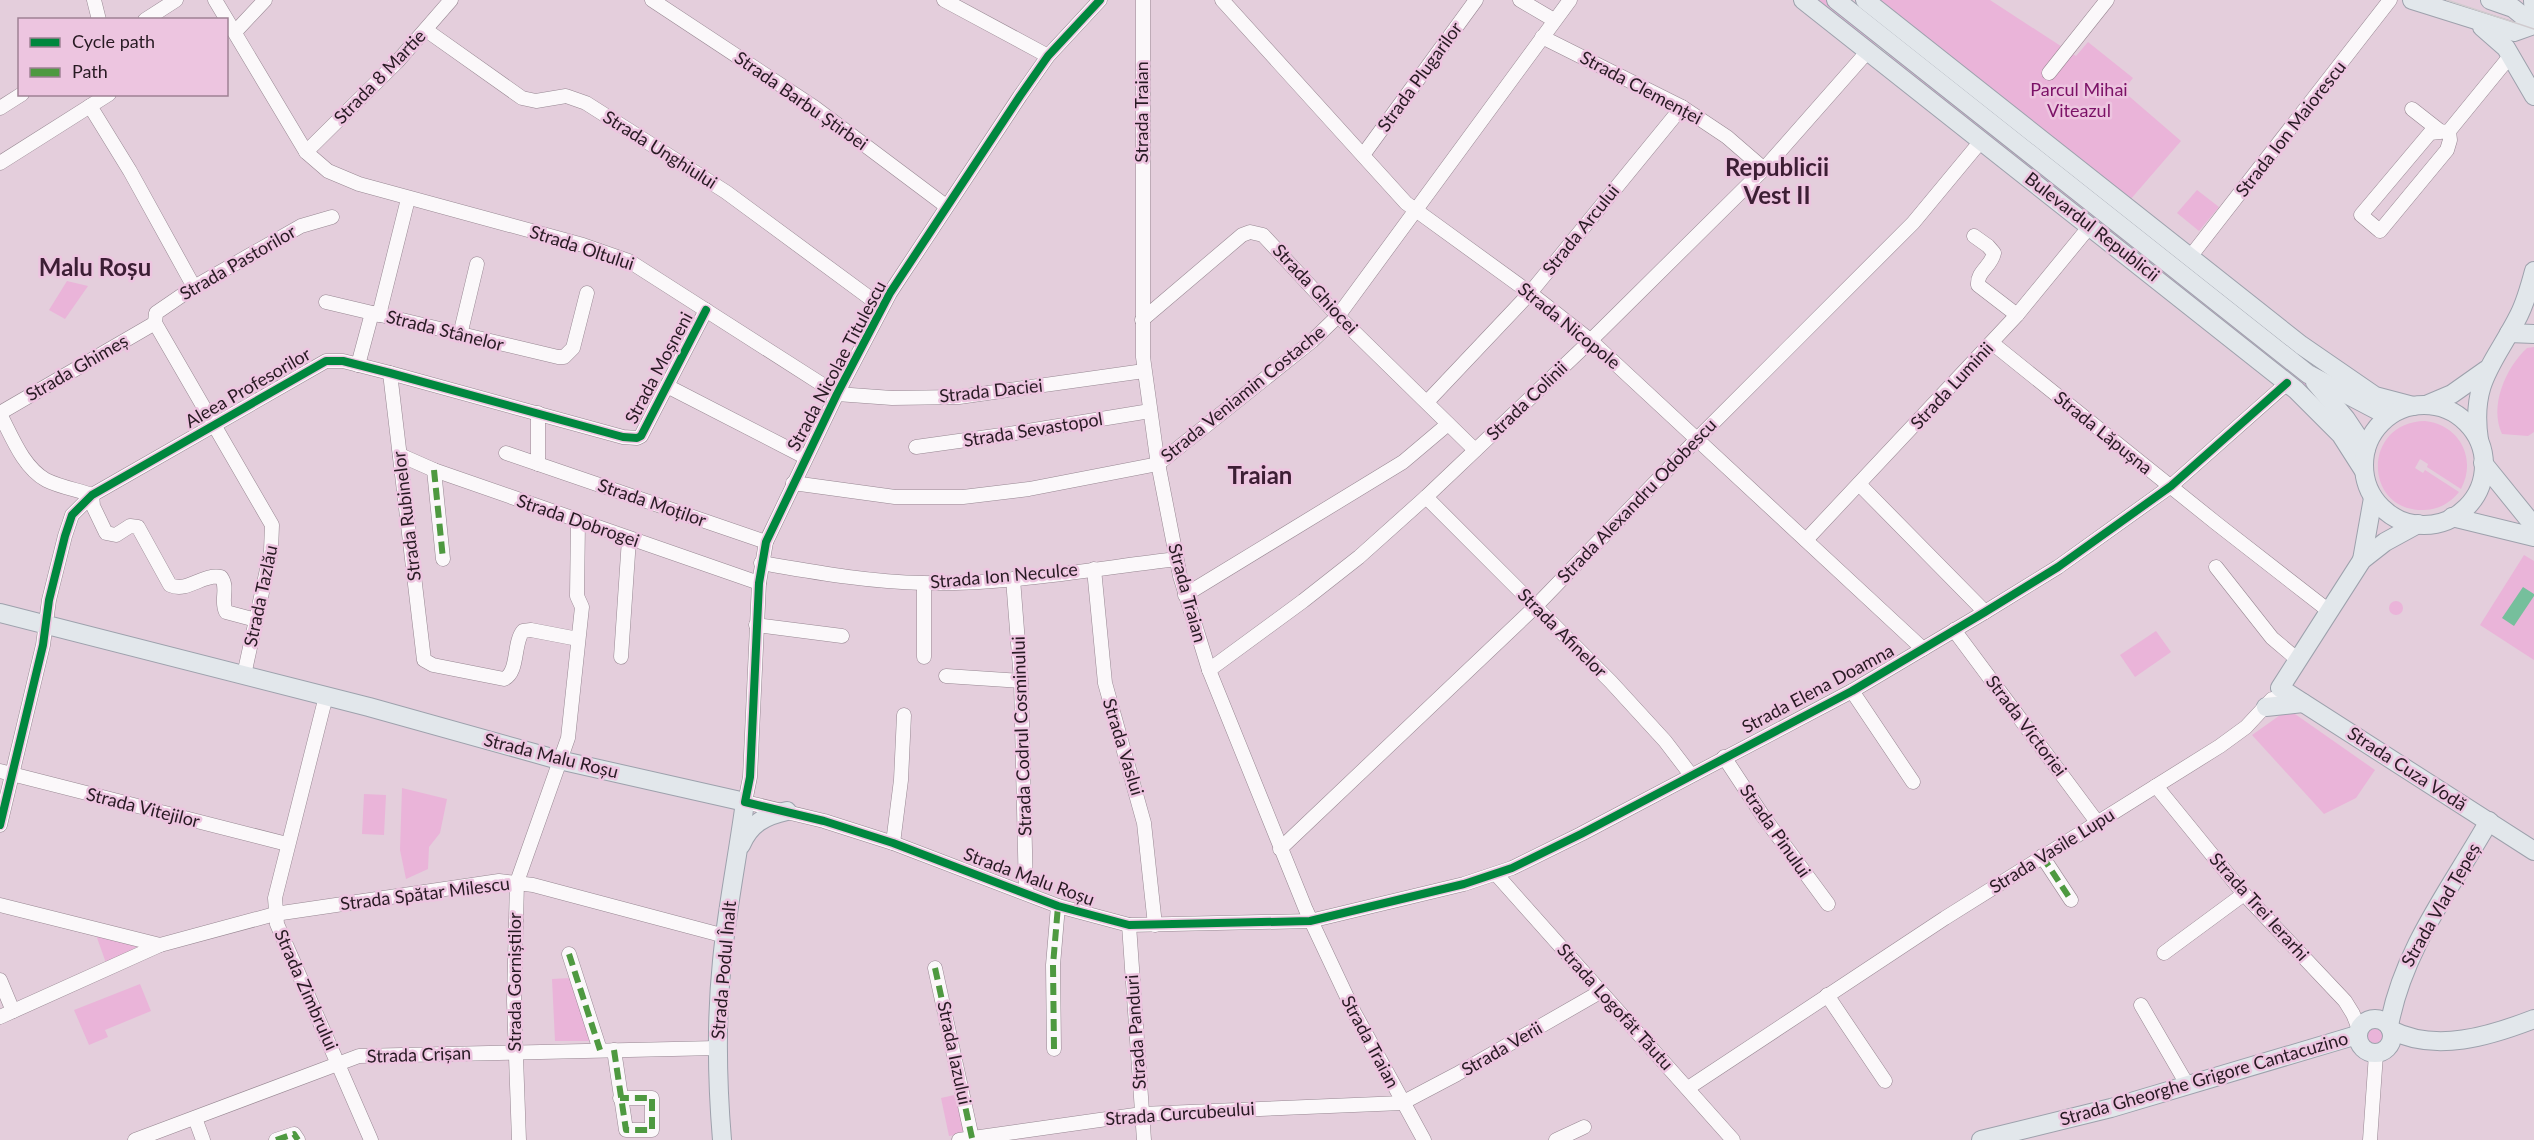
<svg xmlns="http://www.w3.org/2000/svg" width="2534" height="1140" font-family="Lato,sans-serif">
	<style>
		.green { fill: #eab4d9 }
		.water { fill: #76bf9c }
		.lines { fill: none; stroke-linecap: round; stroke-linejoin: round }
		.minor-casing { stroke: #978792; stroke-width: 15 }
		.major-casing { stroke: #9da1ac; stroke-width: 20 }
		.minor { stroke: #fbf8fa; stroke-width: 14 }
		.major { stroke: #e2e7eb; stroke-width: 18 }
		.tram { stroke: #d0cbce; stroke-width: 1.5 }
		.quiet { stroke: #4e9940; stroke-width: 6; stroke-dasharray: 12 6; stroke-linecap: butt }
		.cycleway-casing { stroke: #edc5e0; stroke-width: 11 }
		.cycleway { stroke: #00873e; stroke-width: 8 }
		.labels { text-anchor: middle; stroke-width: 5; stroke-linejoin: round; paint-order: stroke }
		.street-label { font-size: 18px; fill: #281a23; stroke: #edc5e0 }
		.park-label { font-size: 18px; fill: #7b1166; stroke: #edc5e0 }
		.district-label { font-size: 24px; font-weight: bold; fill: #3c1e34; stroke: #edc5e0 }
	</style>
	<rect width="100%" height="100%" fill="#e4cedc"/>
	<!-- green -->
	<g class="green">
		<polygon points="1812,0 1827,0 1879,41 1874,47"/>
		<polygon points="1880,0 1990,0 2076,56 2088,42 2133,78 2123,91 2181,141 2130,200"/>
		<polygon points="1889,54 2154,262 2149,268 1884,60"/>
		<polygon points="2197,190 2219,207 2199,231 2177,213"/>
		<polygon points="2164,267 2301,374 2347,433 2158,274"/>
		<polygon points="67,281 88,286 65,319 49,310"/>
		<path d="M2534,347V432L2528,436L2502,434C2489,406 2505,369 2527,348Z"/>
		<path d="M2425,421C2460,425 2477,459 2461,489L2427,467L2428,464L2420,459L2415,468L2423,473L2425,470L2459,492C2450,503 2438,510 2423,510C2363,511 2362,422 2425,421Z"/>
		<polygon points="2524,555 2534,561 2534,660 2480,625"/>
		<circle cx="2396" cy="608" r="7"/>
		<polygon points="2156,631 2171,652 2135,677 2120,655"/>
		<polygon points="2283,713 2295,714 2375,770 2356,798 2324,814 2252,735"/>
		<polygon points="402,788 447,799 440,833 429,847 428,869 406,879 400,850"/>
		<polygon points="364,794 386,795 384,835 362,834"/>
		<polygon points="96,935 137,947 106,963"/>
		<polygon points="570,978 590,1041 555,1041 552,979"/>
		<polygon points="140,984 151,1011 105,1030 108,1037 89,1045 74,1010"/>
		<circle cx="2375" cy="1036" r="11"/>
		<polygon points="959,1094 967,1133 949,1136 941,1098"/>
	</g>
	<!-- water -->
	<polygon class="water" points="2523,587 2534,594 2534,596 2514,626 2502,618"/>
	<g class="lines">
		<defs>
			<g id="minor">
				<polyline points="94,0 99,20"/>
				<polyline points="215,0 306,152 328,171 359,184 583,245 629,261 837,394 892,398 959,397 1144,371"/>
				<polyline points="652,0 814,107 946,206"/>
				<polyline points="944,0 1048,56"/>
				<polyline points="1100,0 1048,56 1020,96 890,293 837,394 766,542 759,583 750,777 745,802 824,821 893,843 1058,906 1129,925 1310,921 1464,884 1512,868 1581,834 1852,691 1985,612 2058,567 2171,486 2287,383"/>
				<polyline points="1143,0 1143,357 1157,458 1180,576 1209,670 1306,910 1354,1012 1424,1140"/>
				<polyline points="1222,0 1406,203 1530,293 1590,340 1923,649"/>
				<polyline points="1520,0 1554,20"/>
				<polyline points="145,20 176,0"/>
				<polyline points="426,30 522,98 536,101 566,96 586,103 726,192 882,307"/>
				<polyline points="235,32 265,0"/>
				<polyline points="1542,37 1682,107 1727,137 1764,169"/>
				<polyline points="2049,73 2107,0"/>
				<polyline points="90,106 130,171 194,287"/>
				<polyline points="0,108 22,94"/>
				<polyline points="2412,109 2440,131"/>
				<polyline points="2449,131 2450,140 2447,150 2380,231 2361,215 2430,133 2449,131 2511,55"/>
				<polyline points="306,152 397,62 451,0"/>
				<polyline points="1363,155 1476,0"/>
				<polyline points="0,163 109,94"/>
				<path d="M1974,236L1988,246L1994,253C1991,267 1977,271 1978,285L2017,315"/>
				<polyline points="2190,257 2390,0"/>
				<polyline points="326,302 558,357 564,357 573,348 587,293"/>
				<polyline points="379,315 408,199"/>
				<polyline points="1142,320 1242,235 1250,232 1263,235 1338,316 1475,450"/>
				<polyline points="155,323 272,525 271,551 244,675"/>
				<polyline points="155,323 156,313 194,287 301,226 332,217"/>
				<polyline points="460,335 477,264"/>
				<polyline points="1992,343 2216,523 2329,611"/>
				<polyline points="358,365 372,313"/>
				<path d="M390,373L424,660L433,665L504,679C519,672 513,643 523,631L531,630L578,639"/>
				<polyline points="667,386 805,457"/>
				<polyline points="1427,402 1530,293 1682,107"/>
				<polyline points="0,413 155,323"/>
				<path d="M0,414C12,437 23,467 46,480C60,487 78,490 92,495"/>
				<polyline points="916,447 1009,434 1150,411"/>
				<polyline points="506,453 766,542"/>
				<polyline points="400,455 434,470 759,583"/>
				<polyline points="538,464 538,413"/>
				<polyline points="434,470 443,559"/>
				<polyline points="793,483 895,497 963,497 1029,489 1158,464 1312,341 1338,316 1570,0"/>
				<polyline points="1859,484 1985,612"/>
				<path d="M92,495L93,506L106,533L116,535L130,526L138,527L170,585C188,593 203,573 221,577C229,588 220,600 226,612L256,620"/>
				<polyline points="1426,497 1611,682 1665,741 1691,775"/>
				<polyline points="1806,540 2017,315 2090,226"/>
				<path d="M761,563C814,572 868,582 923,583C1007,585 1093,569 1176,559"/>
				<polyline points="2216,567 2272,638 2298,660"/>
				<polyline points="1094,569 1105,683 1144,823 1155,925"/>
				<polyline points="1013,579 1021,681 1026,893"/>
				<polyline points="924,584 924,657"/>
				<polyline points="1185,595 1403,462 1448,424"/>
				<polyline points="756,625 842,636"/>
				<polyline points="1954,630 2097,822"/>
				<polyline points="621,657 629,539"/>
				<polyline points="1209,670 1303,601 1359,557 1426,497 1585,346 1764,169 1868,51"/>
				<polyline points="946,676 1021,681"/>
				<polyline points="1852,691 1913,782"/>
				<polyline points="326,696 275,898 277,924 371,1140"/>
				<polyline points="1724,757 1763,816 1828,904"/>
				<polyline points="0,771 287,844"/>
				<polyline points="2156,786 2244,894 2345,1001 2353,1014 2359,1029"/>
				<polyline points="0,825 43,645 49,600 65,536 72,515 92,495 326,361 343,361 390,373 623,437 637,438 641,436 706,310"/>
				<polyline points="893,843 901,780 904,715"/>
				<polyline points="1280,849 1535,607 1696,440 1913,223 1981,141"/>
				<polyline points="2042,856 2071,900"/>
				<polyline points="1496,874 1733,1140"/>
				<polyline points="0,905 160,945"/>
				<polyline points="1129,925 1144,1140"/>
				<polyline points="2164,953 2244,894"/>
				<polyline points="569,954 600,1050"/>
				<polyline points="935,968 972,1138"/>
				<polyline points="0,980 13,1011"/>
				<polyline points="1827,995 1885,1081"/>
				<polyline points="2141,1005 2188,1086"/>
				<polyline points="0,1017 160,945 275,914 499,881 533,885 725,936"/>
				<polyline points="1054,1049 1053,965 1058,906"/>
				<polyline points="614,1050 626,1130 652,1130 652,1098 620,1098"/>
				<polyline points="1688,1088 1945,918 2220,746 2246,727 2272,699"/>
				<polyline points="195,1118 203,1140"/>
				<polyline points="135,1140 359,1056 717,1048"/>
				<polyline points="276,1140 294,1134 298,1140"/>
				<polyline points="519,1140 514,1001 517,882 568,738 582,607 577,596 578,521"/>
				<polyline points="959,1140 1142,1114 1402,1103 1457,1074 1600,992"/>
				<polyline points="1556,1140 1584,1127"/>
				<polyline points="2370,1140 2376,1054"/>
			</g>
			<g id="major">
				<polyline points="1803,0 2296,390 2341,435 2364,471"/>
				<polyline points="1836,0 2308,374 2388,416"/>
				<polyline points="1865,0 2301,345 2375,396 2413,406"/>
				<polyline points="2412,0 2514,32 2534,25"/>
				<polyline points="2490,0 2513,8 2534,25"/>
				<polyline points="2533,0 2534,20"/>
				<polyline points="2482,27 2506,48 2534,96"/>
				<polyline points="2509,333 2534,334"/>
				<polyline points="2315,382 2346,419 2366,449"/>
				<polyline points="2426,405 2452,394 2486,370"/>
				<circle cx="2424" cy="465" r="60"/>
				<path d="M2479,440C2470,381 2495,363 2519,315C2526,301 2530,286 2534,271"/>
				<polyline points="2483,463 2534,526"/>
				<polyline points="2452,517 2534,537"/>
				<polyline points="2418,524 2385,542 2362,560 2280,688 2534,851"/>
				<polyline points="2362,560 2373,498"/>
				<path d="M0,613L369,707L559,760L745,802C738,855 727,908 722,961C716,1020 717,1080 722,1140"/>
				<polyline points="2266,707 2303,703"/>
				<path d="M741,845C750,824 764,816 787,811"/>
				<circle cx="2375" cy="1036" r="17"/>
				<path d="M2389,1026C2403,949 2451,888 2489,821"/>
				<path d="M2391,1030C2436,1053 2490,1036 2534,1019"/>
				<polyline points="1981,1140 2111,1108 2357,1035"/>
			</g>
		</defs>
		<!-- minor casing -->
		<use href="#minor" class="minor-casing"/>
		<!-- major casing -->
		<use href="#major" class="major-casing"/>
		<!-- minor -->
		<use href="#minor" class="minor"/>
		<!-- major -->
		<use href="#major" class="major"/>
		<!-- tram -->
		<polyline class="tram" points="2447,0 2534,29"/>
		<!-- quiet -->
		<g class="quiet">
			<polyline points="434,470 443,559"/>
			<polyline points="2042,856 2071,900"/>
			<polyline points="569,954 600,1050"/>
			<polyline points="935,968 972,1138"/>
			<polyline points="1054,1049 1053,965 1058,906"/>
			<polyline points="614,1050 626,1130 652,1130 652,1098 620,1098"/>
			<polyline points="276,1140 294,1134 298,1140"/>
		</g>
		<defs>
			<g id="cycleway">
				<polyline points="1100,0 1048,56 1020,96 890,293 837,394 766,542 759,583 750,777 745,802 824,821 893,843 1058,906 1129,925 1310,921 1464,884 1512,868 1581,834 1852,691 1985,612 2058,567 2171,486 2287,383"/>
				<polyline points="0,825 43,645 49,600 65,536 72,515 92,495 326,361 343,361 390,373 623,437 637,438 641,436 706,310"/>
			</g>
		</defs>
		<!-- cycleway casing -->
		<use href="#cycleway" class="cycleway-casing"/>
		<!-- cycleway -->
		<use href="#cycleway" class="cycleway"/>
	</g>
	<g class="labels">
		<!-- street labels -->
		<g class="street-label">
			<text transform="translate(380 77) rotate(-46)" y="6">Strada 8 Martie</text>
			<text transform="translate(1420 77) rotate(-54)" y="6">Strada Plugarilor</text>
			<text transform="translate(1641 88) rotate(28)" y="6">Strada Clemenței</text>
			<text transform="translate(801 101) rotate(35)" y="6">Strada Barbu Știrbei</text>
			<text transform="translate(1142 112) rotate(-90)" y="6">Strada Traian</text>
			<text transform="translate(2291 129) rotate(-52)" y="6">Strada Ion Maiorescu</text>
			<text transform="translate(660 150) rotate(32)" y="6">Strada Unghiului</text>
			<text transform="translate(2092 227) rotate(38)" y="6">Bulevardul Republicii</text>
			<text transform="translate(1581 230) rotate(-51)" y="6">Strada Arcului</text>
			<text transform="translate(582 248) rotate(18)" y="6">Strada Oltului</text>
			<text transform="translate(238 263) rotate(-30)" y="6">Strada Pastorilor</text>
			<text transform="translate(1315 289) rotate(47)" y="6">Strada Ghiocei</text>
			<text transform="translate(1569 326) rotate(39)" y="6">Strada Nicopole</text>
			<text transform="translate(445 331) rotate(14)" y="6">Strada Stânelor</text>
			<text transform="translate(837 366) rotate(-62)" y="6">Strada Nicolae Titulescu</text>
			<text transform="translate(77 368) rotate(-30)" y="6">Strada Ghimeș</text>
			<text transform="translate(659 368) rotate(-62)" y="6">Strada Moșneni</text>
			<text transform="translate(1952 386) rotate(-47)" y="6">Strada Luminii</text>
			<text transform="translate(248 388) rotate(-30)" y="6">Aleea Profesorilor</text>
			<text transform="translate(991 391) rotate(-6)" y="6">Strada Daciei</text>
			<text transform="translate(1243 394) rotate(-39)" y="6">Strada Veniamin Costache</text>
			<text transform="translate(1527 401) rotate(-44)" y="6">Strada Colinii</text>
			<text transform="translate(1033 430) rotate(-9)" y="6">Strada Sevastopol</text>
			<text transform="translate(2103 433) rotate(39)" y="6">Strada Lăpușna</text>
			<text transform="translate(1637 501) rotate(-46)" y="6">Strada Alexandru Odobescu</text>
			<text transform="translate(652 503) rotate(19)" y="6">Strada Moților</text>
			<text transform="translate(407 516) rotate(-97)" y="6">Strada Rubinelor</text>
			<text transform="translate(578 521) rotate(19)" y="6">Strada Dobrogei</text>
			<text transform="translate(1004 576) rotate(-5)" y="6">Strada Ion Neculce</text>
			<text transform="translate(1187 593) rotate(75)" y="6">Strada Traian</text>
			<text transform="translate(261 596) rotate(-78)" y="6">Strada Tazlău</text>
			<text transform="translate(1562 633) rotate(45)" y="6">Strada Afinelor</text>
			<text transform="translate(1818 689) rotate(-28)" y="6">Strada Elena Doamna</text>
			<text transform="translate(2026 726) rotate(53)" y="6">Strada Victoriei</text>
			<text transform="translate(1022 736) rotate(-92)" y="6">Strada Codrul Cosminului</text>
			<text transform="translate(1123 747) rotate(73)" y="6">Strada Vaslui</text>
			<text transform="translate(551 756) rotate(14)" y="6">Strada Malu Roșu</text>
			<text transform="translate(2407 769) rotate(33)" y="6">Strada Cuza Vodă</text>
			<text transform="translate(143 808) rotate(14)" y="6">Strada Vitejilor</text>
			<text transform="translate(1775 831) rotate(55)" y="6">Strada Pinului</text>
			<text transform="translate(2052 851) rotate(-32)" y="6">Strada Vasile Lupu</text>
			<text transform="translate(1029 877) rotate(20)" y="6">Strada Malu Roșu</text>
			<text transform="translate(425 894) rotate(-7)" y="6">Strada Spătar Milescu</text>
			<text transform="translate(2441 905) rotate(-60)" y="6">Strada Vlad Țepeș</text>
			<text transform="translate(2259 907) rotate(48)" y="6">Strada Trei Ierarhi</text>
			<text transform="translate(724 970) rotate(-85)" y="6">Strada Podul Înalt</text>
			<text transform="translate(515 982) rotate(-90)" y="6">Strada Gorniștilor</text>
			<text transform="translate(306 990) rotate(66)" y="6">Strada Zimbrului</text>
			<text transform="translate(1615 1007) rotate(48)" y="6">Strada Logofăt Tăutu</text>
			<text transform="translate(1136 1032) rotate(-94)" y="6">Strada Panduri</text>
			<text transform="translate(1370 1042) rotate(62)" y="6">Strada Traian</text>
			<text transform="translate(1502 1049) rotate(-30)" y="6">Strada Verii</text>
			<text transform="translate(954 1053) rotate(78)" y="6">Strada Iazului</text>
			<text transform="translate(419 1055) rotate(-2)" y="6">Strada Crișan</text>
			<text transform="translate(2204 1079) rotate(-16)" y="6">Strada Gheorghe Grigore Cantacuzino</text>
			<text transform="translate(1180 1114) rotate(-4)" y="6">Strada Curcubeului</text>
		</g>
		<!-- park labels -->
		<g class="park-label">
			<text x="2079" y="96">Parcul Mihai<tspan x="2079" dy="21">Viteazul</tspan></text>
		</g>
		<!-- district labels -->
		<g class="district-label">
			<text x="1777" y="176">Republicii<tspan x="1777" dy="28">Vest II</tspan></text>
			<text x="95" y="276">Malu Roșu</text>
			<text x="1260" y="484">Traian</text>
		</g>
	</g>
	<!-- legend -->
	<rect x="18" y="18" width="210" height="78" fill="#edc5e0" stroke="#9e8194" stroke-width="1.5"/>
	<rect x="30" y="38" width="30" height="9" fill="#00873e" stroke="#9e8194" stroke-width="1.5"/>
	<text x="72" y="48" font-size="18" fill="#281a23">Cycle path</text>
	<rect x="30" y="68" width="30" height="9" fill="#4e9940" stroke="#9e8194" stroke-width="1.5"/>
	<text x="72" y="78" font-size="18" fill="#281a23">Path</text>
</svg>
